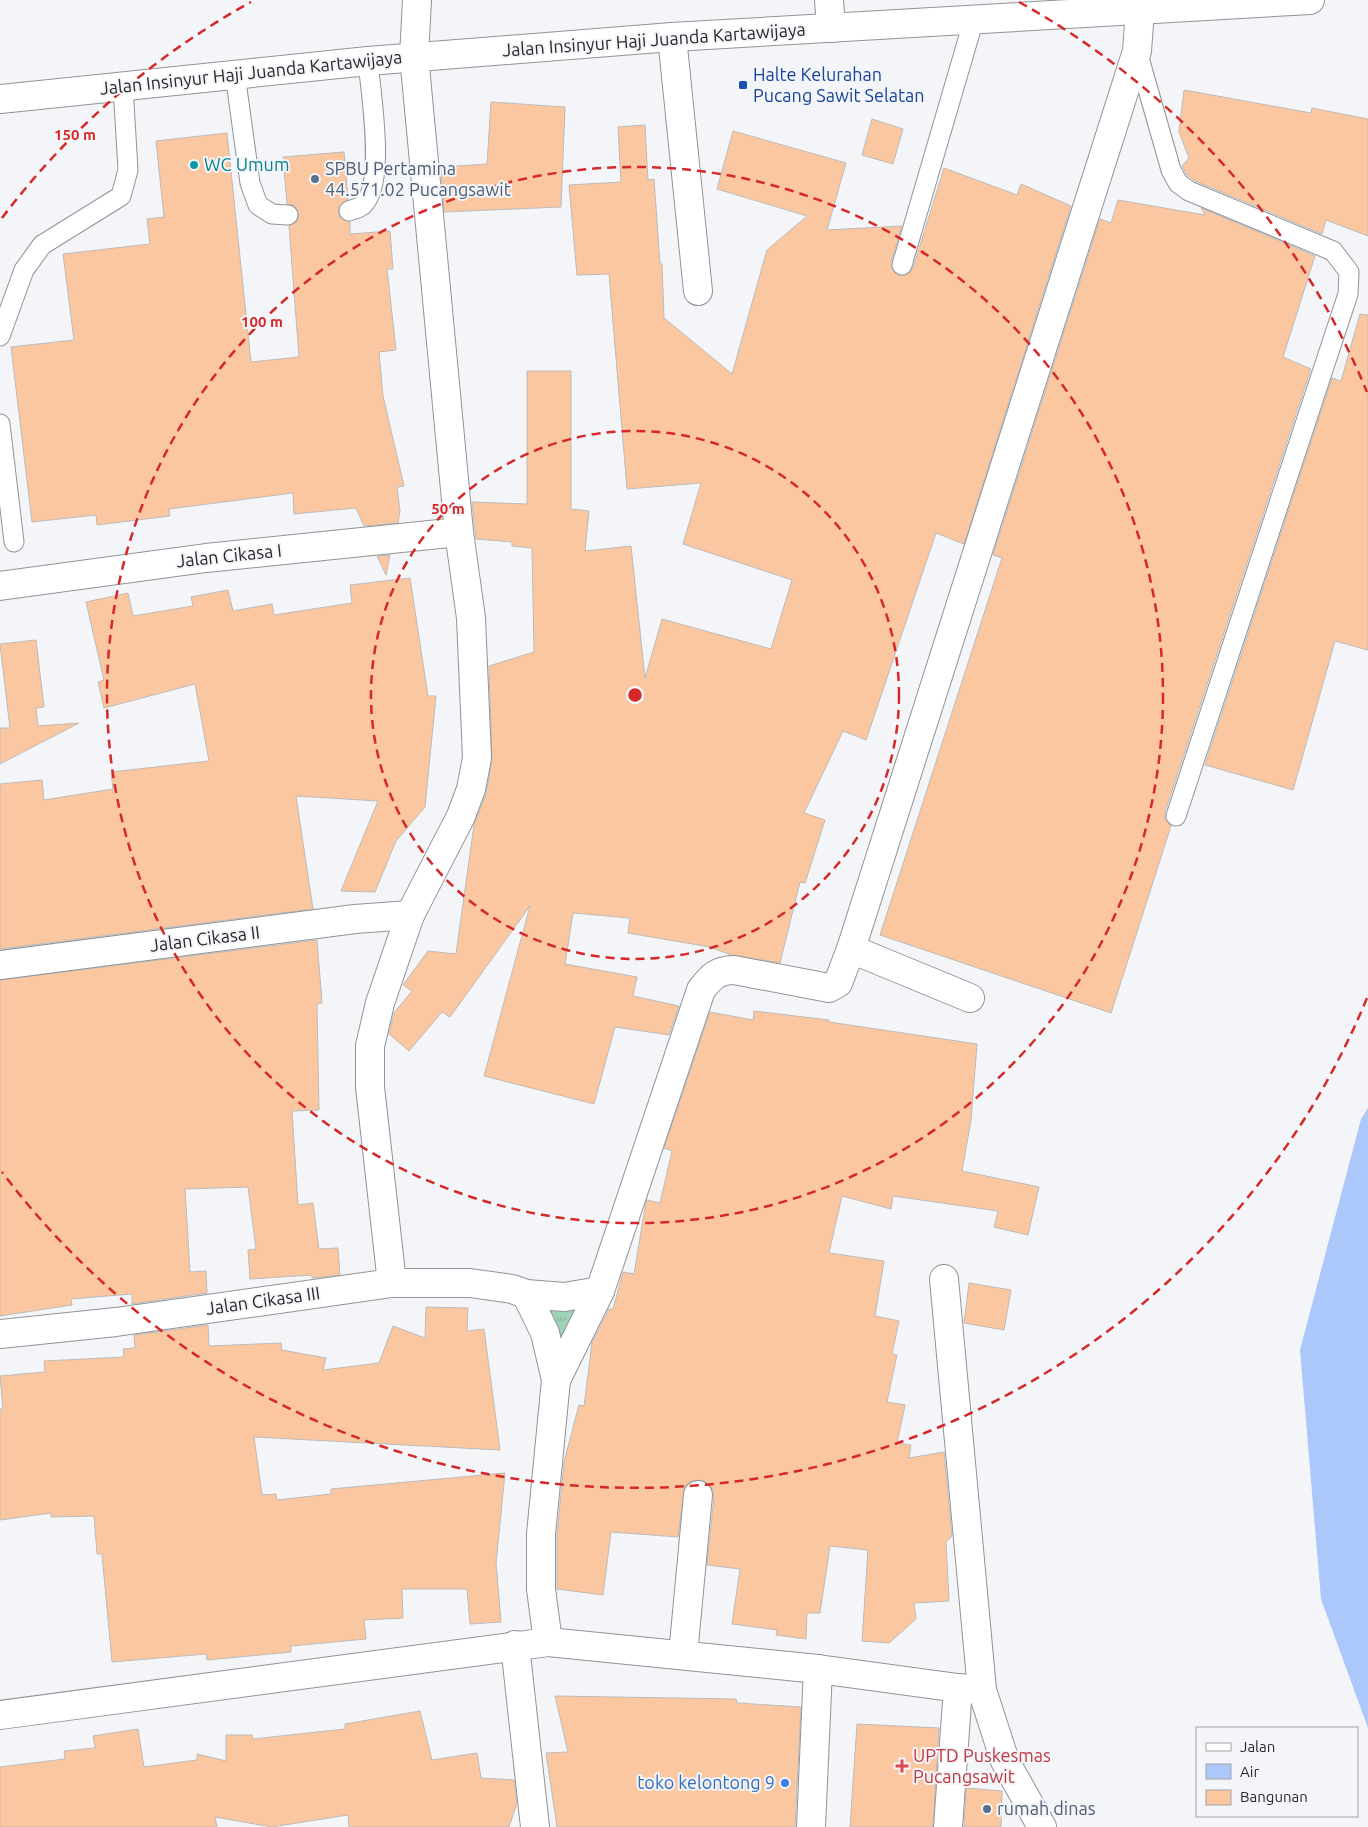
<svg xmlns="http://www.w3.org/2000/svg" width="1368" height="1827" font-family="Ubuntu,sans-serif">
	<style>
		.grass { fill: url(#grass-tufts) }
		.water { fill: #acc7fa }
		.building { fill: #fbc7a1; stroke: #bebbb9 }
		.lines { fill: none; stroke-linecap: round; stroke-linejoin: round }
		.service-casing { stroke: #929396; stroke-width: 21 }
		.minor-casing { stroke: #929396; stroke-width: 30 }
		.primary-casing { stroke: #929396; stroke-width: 30 }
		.service { stroke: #fff; stroke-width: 19 }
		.minor { stroke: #fff; stroke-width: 28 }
		.primary { stroke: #fff; stroke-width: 28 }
		.ring { fill: none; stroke: #d62828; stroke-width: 2.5; stroke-dasharray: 9 6 }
		.transit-dot { fill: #1a4fb4; stroke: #f3f5f8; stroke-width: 2 }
		.culture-dot { fill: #0f9aa8; stroke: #f3f5f8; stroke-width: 2 }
		.service-dot { fill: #5c6f8a; stroke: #f3f5f8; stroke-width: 2 }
		.health-dot { fill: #e0444e; stroke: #f3f5f8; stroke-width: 2 }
		.shop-dot { fill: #3f7fe0; stroke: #f3f5f8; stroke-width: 2 }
		.labels { text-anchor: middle; stroke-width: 4; stroke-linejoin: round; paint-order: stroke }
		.street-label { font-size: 18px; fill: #292a2b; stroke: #f3f5f8 }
		.transit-label { font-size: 18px; fill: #164399; stroke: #f3f5f8; text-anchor: start }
		.culture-label { font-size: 18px; fill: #0d838f; stroke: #f3f5f8; text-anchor: start }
		.service-label { font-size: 18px; fill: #4e5e75; stroke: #f3f5f8; text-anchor: start }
		.health-label { font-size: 18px; fill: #be3a42; stroke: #f3f5f8; text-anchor: start }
		.shop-label { font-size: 18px; fill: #366cbe; stroke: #f3f5f8; text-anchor: end }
		.centre { fill: #d62828; stroke: #f3f5f8; stroke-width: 2.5 }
		.ring-label { font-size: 15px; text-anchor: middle; font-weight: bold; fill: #d62828; stroke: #f3f5f8; stroke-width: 4; stroke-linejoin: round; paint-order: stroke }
	</style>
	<defs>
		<pattern id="grass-tufts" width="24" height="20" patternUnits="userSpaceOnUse" patternTransform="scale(1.25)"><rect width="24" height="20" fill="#9ed2b9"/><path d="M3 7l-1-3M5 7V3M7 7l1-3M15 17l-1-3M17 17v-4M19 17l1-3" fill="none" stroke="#88b49f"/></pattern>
	</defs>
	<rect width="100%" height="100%" fill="#f3f5f8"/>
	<!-- grass -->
	<polygon class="grass" points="541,1303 579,1304 563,1350"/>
	<!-- water -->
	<polygon class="water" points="1368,1108 1368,1728 1321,1599 1300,1350 1361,1119"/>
	<!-- building -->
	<g class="building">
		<polygon points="1184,90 1311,113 1312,108 1368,119 1368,236 1326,220 1322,234 1195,181 1187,175 1182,166 1189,158 1179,132"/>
		<polygon points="491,102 565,107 561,207 444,212 441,167 487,164"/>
		<polygon points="872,119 903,129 893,164 862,155"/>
		<polygon points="645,125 648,180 654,179 660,264 662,264 664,318 732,374 767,250 807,216 717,189 733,131 846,163 827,230 902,226 891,262 894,272 899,276 909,273 913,268 944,168 1017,195 1021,184 1071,206 964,544 936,533 866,740 843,731 804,813 825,820 805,883 800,882 780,963 731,955 710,947 628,933 630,918 573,913 565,964 637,977 633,996 679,1006 669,1035 615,1027 594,1104 484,1076 530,906 450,1017 442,1012 409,1051 389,1034 394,1013 412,991 403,985 428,951 456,954 474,825 486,794 492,761 489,666 534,652 532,548 512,546 512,542 476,539 472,502 527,504 527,371 571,371 571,509 589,511 585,551 631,546 645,678 662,619 771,649 792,580 683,544 701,483 627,489 609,274 577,275 569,185 621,182 618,127"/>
		<polygon points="227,133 251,362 299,357 289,226 297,222 299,215 295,206 287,204 283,157 344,152 348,199 339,206 339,217 350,222 350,234 390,231 393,269 387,269 396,350 379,352 383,396 404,486 397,487 400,511 398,523 364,526 356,508 294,514 293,493 169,509 170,516 97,525 96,515 32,522 11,347 74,340 63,254 150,244 147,219 164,217 156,141"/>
		<polygon points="1118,200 1205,215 1201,208 1315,256 1283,357 1311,369 1165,812 1165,819 1171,826 1111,1013 880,935 1002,558 993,555 1100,219 1111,223"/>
		<polygon points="1360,314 1368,315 1368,650 1335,641 1293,790 1205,765 1332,378 1341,381"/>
		<polygon points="390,555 386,575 377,556"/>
		<polygon points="410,578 428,696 436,696 425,807 396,841 375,892 341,891 378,801 296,796 313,909 0,949 0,784 42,780 44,800 113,789 111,772 209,761 195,684 104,708 98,682 104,680 86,602 128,593 133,616 193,606 191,597 228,590 233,611 272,604 274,615 352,603 350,585"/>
		<polygon points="36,640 44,707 36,708 38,726 79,723 0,764 0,728 10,728 0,644"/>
		<polygon points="317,940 322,1003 317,1004 319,1110 292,1111 298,1205 313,1203 319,1249 338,1248 340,1275 312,1278 312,1275 250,1279 248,1250 256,1249 248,1187 185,1189 190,1272 206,1271 207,1293 132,1304 132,1294 71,1299 72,1305 0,1316 0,980"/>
		<polygon points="754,1011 829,1020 829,1022 977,1044 971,1120 962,1171 1039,1187 1028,1235 994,1227 998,1211 893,1196 891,1209 842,1196 829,1253 884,1261 875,1316 899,1321 892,1354 897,1355 887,1402 905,1405 897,1443 911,1445 909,1458 944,1452 952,1536 946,1542 949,1601 914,1603 916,1619 889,1643 862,1641 868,1550 830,1546 820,1613 807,1613 806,1639 776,1635 777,1630 732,1624 740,1569 707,1565 714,1496 712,1489 707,1483 700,1480 692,1481 685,1486 678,1537 611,1532 603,1595 557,1589 557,1535 564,1462 579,1405 584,1406 592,1343 609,1309 613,1309 623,1272 634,1274 646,1202 647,1200 660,1203 672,1151 664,1148 710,1012 753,1020"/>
		<polygon points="969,1283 1011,1290 1004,1330 964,1323"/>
		<polygon points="426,1307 468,1308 467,1331 484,1329 500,1450 254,1437 262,1495 276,1494 277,1500 331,1494 331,1489 505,1473 496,1563 501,1622 470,1624 467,1589 402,1589 403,1618 364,1620 366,1639 291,1646 291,1652 207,1660 206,1654 112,1662 102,1554 97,1554 94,1516 51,1517 51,1513 0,1520 0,1409 3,1409 0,1376 45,1372 44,1361 124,1357 123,1349 135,1348 134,1335 208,1325 209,1346 281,1343 282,1350 326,1358 323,1370 379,1363 393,1326 425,1338"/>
		<polygon points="555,1696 736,1699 737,1703 801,1707 795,1827 557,1827 546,1753 568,1752"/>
		<polygon points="420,1711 432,1760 477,1753 481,1778 514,1780 517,1803 509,1827 349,1827 348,1815 272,1827 215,1817 217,1827 0,1827 0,1767 65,1759 64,1751 95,1748 93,1736 138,1729 144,1767 197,1760 197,1754 226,1761 226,1735 252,1735 253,1739 345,1729 345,1724"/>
		<polygon points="857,1724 939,1728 933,1827 850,1827"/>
		<polygon points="966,1788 1002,1791 1001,1827 964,1827"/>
	</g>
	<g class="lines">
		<defs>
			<g id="service">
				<polyline points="1137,51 1171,170 1178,183 1189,191 1333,251 1349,272 1348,294 1176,816"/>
				<polyline points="235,74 250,183 258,205 272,214 288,215"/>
				<path d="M349,211C352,209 357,209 360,207C388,191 370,89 368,61"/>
				<polyline points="902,265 974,19"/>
				<polyline points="0,336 24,270 42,245 121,196 128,170 123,86"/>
				<polyline points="0,424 14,542"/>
			</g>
			<g id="minor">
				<polyline points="829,0 831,28"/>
				<polyline points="672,37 698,291"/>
				<polyline points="0,586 206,558 459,532"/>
				<polyline points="0,965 355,919 410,915"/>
				<polyline points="970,998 851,949 1137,51 1140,10"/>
				<polyline points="944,1279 982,1690"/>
				<polyline points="392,1283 370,1087 370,1046 380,1003 410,915 461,816 471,789 477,758 471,618 459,532 414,56 417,0"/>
				<polyline points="526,1294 545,1333 556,1380 541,1534 541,1589 548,1642"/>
				<polyline points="0,1334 116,1322 392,1283 470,1283 512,1289 526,1294 564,1297 600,1291"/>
				<path d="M556,1380L600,1291L701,990C711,977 717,970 734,970L829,988L838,983L851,949"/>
				<polyline points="515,1645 535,1827"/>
				<polyline points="683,1655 698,1495"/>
				<polyline points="0,1715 548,1642 818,1669"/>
				<polyline points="811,1827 818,1669 958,1688 982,1690 1005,1761 1042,1827"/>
				<polyline points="948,1827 958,1688"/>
			</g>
			<polyline id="primary" points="0,99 368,61 672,37 1310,0"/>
		</defs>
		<!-- service casing -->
		<use href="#service" class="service-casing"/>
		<!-- minor casing -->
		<use href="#minor" class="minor-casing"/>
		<!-- primary casing -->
		<use href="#primary" class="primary-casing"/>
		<!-- service -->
		<use href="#service" class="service"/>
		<!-- minor -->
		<use href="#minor" class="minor"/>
		<!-- primary -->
		<use href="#primary" class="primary"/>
	</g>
	<!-- distance rings -->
	<g class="ring">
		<circle cx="635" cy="695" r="264"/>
		<circle cx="635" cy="695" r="528"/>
		<path d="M1367 998A792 792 0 0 1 2 1172M2 218A792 792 0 0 1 251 2M1019 2A792 792 0 0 1 1367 392"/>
	</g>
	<!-- markers -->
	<rect class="transit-dot" x="738" y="80" width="10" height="10" rx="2.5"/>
	<circle class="culture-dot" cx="194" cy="165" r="5"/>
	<g class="service-dot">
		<circle cx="315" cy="179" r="5"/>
		<circle cx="987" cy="1809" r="5"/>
	</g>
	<path class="health-dot" d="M899.5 1758.5h5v5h5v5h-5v5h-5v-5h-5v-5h5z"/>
	<circle class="shop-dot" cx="785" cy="1783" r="5"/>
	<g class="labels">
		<!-- street labels -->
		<g class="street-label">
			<text transform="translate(654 40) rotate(-4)" y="6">Jalan Insinyur Haji Juanda Kartawijaya</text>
			<text transform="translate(251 73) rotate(-6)" y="6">Jalan Insinyur Haji Juanda Kartawijaya</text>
			<text transform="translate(229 556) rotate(-6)" y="6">Jalan Cikasa I</text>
			<text transform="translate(205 939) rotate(-7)" y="6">Jalan Cikasa II</text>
			<text transform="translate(263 1301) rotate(-8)" y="6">Jalan Cikasa III</text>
		</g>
		<!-- transit labels -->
		<g class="transit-label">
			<text x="753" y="81">Halte Kelurahan<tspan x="753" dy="21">Pucang Sawit Selatan</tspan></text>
		</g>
		<!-- culture labels -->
		<g class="culture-label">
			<text x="204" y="171">WC Umum</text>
		</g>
		<!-- service labels -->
		<g class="service-label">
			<text x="325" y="175">SPBU Pertamina<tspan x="325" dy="21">44.571.02 Pucangsawit</tspan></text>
			<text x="997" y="1815">rumah dinas</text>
		</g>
		<!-- health labels -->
		<g class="health-label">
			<text x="913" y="1762">UPTD Puskesmas<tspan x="913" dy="21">Pucangsawit</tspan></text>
		</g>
		<!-- shop labels -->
		<g class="shop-label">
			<text x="775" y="1789">toko kelontong 9</text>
		</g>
	</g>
	<circle cx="635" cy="695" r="8" class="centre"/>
	<g class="ring-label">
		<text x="75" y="140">150 m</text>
		<text x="262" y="327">100 m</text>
		<text x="448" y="514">50 m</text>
	</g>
	<!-- legend -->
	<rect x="1196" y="1727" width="162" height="90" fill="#f3f5f8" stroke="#a2a4a6"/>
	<rect x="1206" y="1743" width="25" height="8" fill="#ffffff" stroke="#a2a4a6"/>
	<text x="1240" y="1752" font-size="15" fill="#292a2b">Jalan</text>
	<rect x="1206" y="1764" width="25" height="15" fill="#acc7fa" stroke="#a2a4a6"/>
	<text x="1240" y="1777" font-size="15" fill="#292a2b">Air</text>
	<rect x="1206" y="1790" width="25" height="15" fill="#fbc7a1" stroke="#a2a4a6"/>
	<text x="1240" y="1802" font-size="15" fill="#292a2b">Bangunan</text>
</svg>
